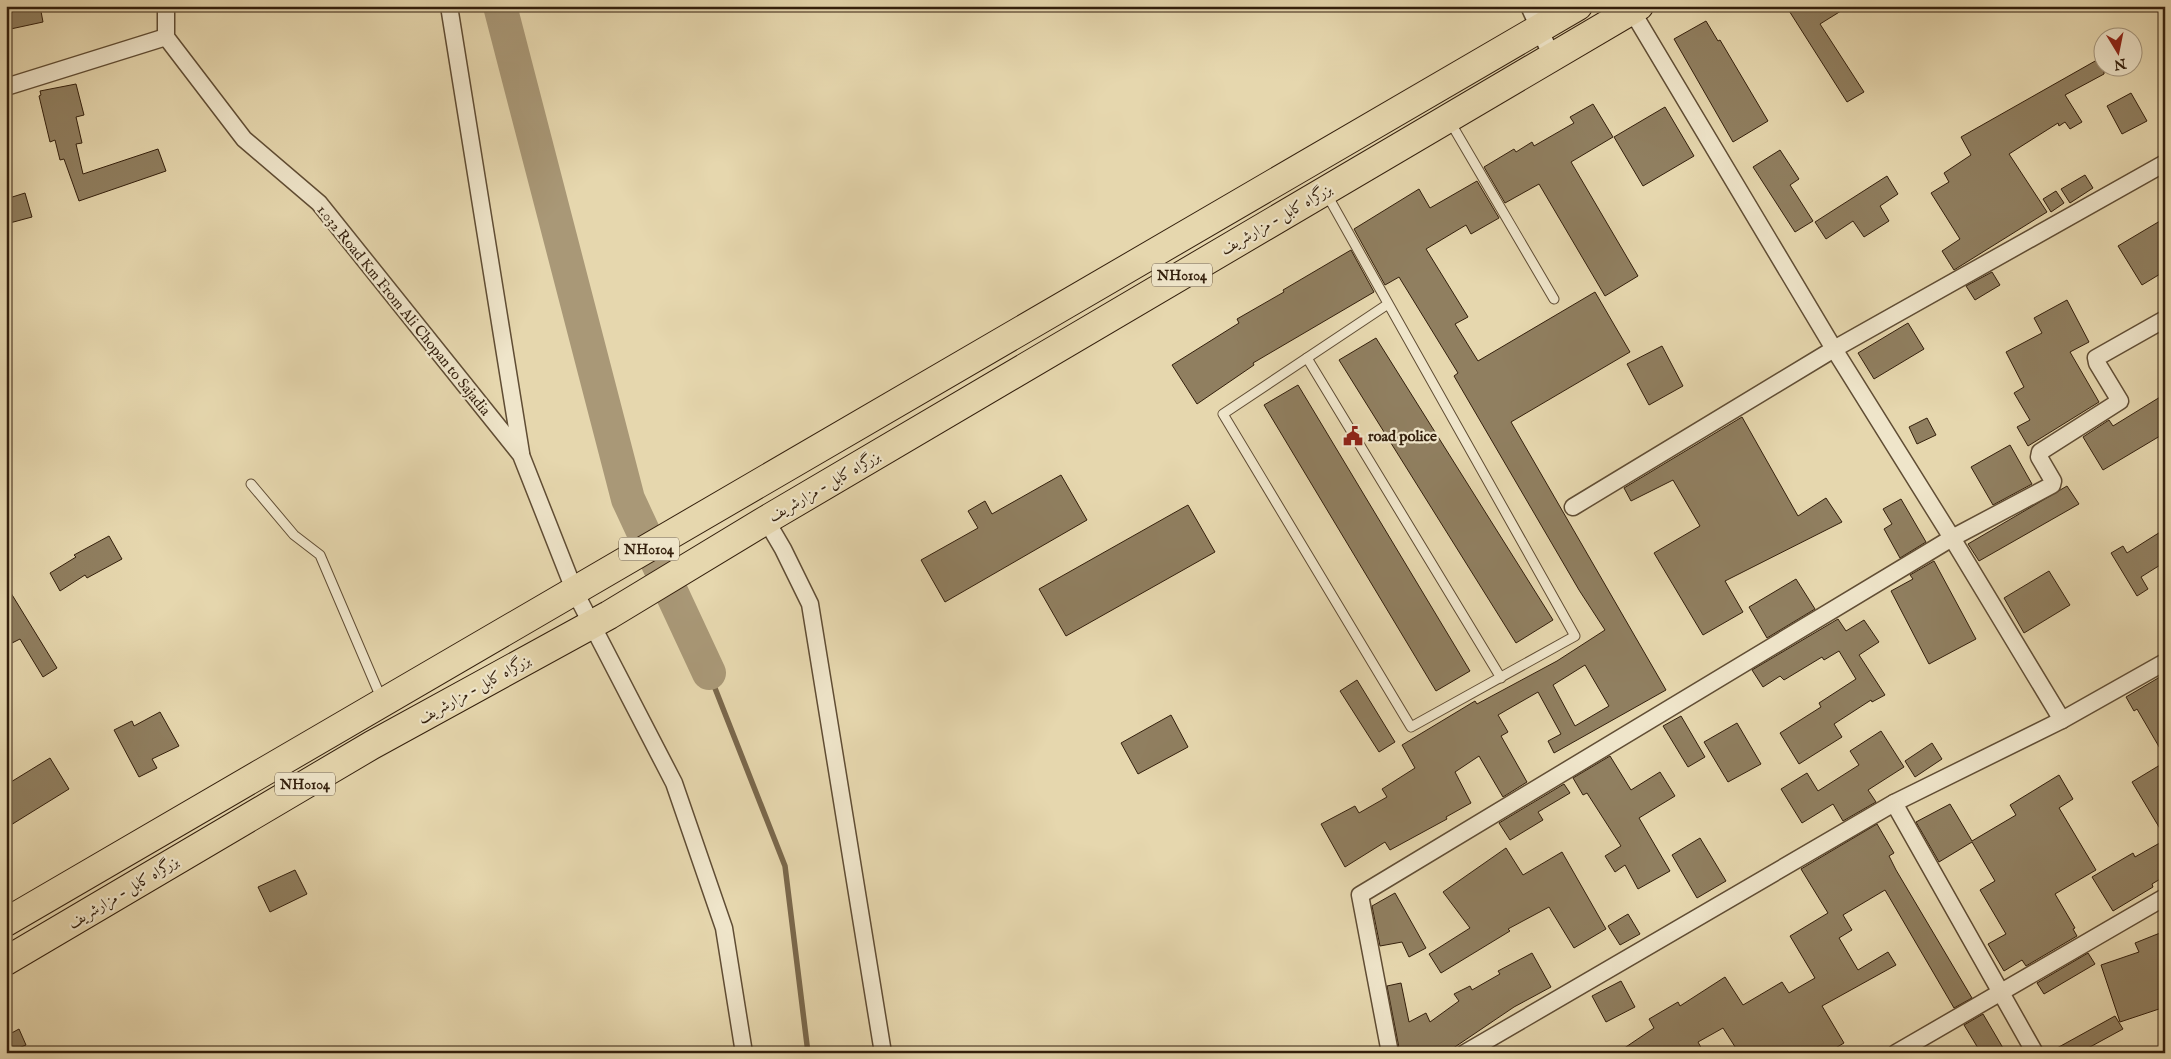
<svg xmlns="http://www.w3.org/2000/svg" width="2171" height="1059" font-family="'IM FELL English',Amiri,serif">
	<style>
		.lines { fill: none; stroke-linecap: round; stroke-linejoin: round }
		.stream { stroke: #7a684c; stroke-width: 5.5 }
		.river { stroke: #a99877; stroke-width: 34 }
		.building { fill: #907f60; stroke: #331f0c; fill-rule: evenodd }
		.service-casing { stroke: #604d34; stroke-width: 11 }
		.minor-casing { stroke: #604d34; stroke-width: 19 }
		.trunk-casing { stroke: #331f0c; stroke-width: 30 }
		.service { stroke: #efe5ca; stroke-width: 9 }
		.minor { stroke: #efe5ca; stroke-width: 16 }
		.trunk { stroke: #e6d7ae; stroke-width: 28 }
		.labels { text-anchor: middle; stroke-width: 4.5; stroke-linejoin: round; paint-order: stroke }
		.shield { fill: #efe5ca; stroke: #6b5a45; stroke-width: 1 }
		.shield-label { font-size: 14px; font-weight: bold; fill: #331f0c }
		.street-label { font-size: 15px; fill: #331f0c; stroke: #efe5ca }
		.poi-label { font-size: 15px; font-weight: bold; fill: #331f0c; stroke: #efe5ca; text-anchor: start }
	</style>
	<rect width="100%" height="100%" fill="#e6d7ae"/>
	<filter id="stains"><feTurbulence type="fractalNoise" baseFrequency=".004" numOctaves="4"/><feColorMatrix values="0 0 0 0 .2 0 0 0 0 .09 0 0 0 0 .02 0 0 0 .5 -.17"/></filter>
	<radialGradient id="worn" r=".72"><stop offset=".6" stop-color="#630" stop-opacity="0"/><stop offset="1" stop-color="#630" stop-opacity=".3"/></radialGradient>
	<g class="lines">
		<!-- stream -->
		<polyline class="stream" points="709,673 785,866 808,1053"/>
		<!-- river -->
		<polyline class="river" points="500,6 628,499 709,673"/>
	</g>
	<!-- building -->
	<g class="building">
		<polygon points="6,6 40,6 43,22 6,30"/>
		<polygon points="1786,6 1849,6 1820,24 1864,92 1847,102"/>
		<polygon points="1706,21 1718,41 1720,40 1768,121 1733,142 1674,39"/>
		<polygon points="2104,56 2104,74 2065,95 2082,122 2070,129 2065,122 2059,126 2058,123 2009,154 2047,212 1954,270 1942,251 1960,239 1931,193 1949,182 1944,173 1971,155 1961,137"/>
		<polygon points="76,84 84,115 76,117 82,143 76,144 83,174 158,149 166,171 79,201 64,159 60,160 55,140 50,142 39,96 41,95 40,91"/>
		<polygon points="2131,93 2147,121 2122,134 2107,106"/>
		<polygon points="1593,104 1613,137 1571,162 1638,276 1605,296 1539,184 1505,203 1484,167 1514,149 1516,152 1532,142 1534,146 1574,123 1570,117"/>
		<polygon points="1665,107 1694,156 1643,186 1614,137"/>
		<polygon points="1780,150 1799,179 1790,185 1813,221 1795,232 1753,167"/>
		<polygon points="2085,175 2093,188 2070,203 2061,189"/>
		<polygon points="1887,176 1898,194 1880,206 1889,221 1864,237 1853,221 1826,239 1815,222"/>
		<path d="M1477,181L1499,218L1471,234L1466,225L1426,249L1468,317L1455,324L1478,361L1595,292L1630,352L1511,422L1666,690L1554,753L1548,741L1561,734L1538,692L1498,715L1508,732L1501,736L1527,782L1503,797L1479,756L1455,772L1471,803L1446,817L1447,819L1390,850L1385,842L1345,867L1321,824L1355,806L1359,813L1387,797L1382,789L1415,768L1402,745L1475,701L1477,704L1557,661L1605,630L1579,590L1454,376L1458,373L1399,277L1385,285L1354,229L1419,189L1430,208ZM1585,665L1609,706L1575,726L1553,685Z"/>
		<polygon points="2056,191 2064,203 2051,212 2043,199"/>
		<polygon points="25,193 32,217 6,224 6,199"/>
		<polygon points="2165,218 2165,271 2142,285 2118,246"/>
		<polygon points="1351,250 1374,292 1253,363 1254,365 1197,404 1172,365 1239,323 1237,319 1284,292 1283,290"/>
		<polygon points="1992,272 2000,285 1975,300 1966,286"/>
		<polygon points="2067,300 2089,342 2070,352 2099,402 2028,446 2017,427 2030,420 2014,393 2024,387 2006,352 2042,333 2034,318"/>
		<polygon points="1908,323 1924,349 1874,379 1858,353"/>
		<polygon points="1376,338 1553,620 1516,643 1339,360"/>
		<polygon points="1662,346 1683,386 1649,405 1627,364"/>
		<polygon points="1298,385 1470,671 1436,691 1264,405"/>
		<polygon points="2165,394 2165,433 2103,470 2083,437 2109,420 2113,426"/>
		<polygon points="1742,417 1798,516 1826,498 1842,522 1725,581 1743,612 1703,635 1654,553 1700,526 1673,480 1631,501 1624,488"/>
		<polygon points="1927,418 1936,435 1917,444 1909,427"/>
		<polygon points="2010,445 2032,484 1993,505 1971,467"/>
		<polygon points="1061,475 1087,520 945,602 921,560 978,528 968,511 985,501 992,514"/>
		<polygon points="2067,486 2079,504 1979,561 1968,544"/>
		<polygon points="1901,499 1926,542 1900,558 1884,529 1892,524 1883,509"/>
		<polygon points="1188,505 1215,552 1066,636 1039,589"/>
		<polygon points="2165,529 2165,562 2141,577 2148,589 2137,596 2111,553 2123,546 2127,553"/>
		<polygon points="109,536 122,559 87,578 85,575 60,591 50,573 76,557 74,555"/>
		<polygon points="1934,561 1976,639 1929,664 1891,591 1913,579 1910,575"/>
		<polygon points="2049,571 2070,605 2024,633 2004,598"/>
		<polygon points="1796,579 1815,609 1767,638 1749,607"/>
		<polygon points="6,585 57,668 43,677 20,639 6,646"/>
		<polygon points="1838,619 1846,631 1864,620 1879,642 1859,655 1885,695 1872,702 1871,700 1834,724 1842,737 1799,764 1780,733 1821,707 1819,703 1856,679 1839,651 1824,660 1822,657 1784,680 1780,676 1763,687 1752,670"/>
		<polygon points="2165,674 2165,757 2137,709 2134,711 2126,697"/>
		<polygon points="1357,680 1395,742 1379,752 1340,691"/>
		<polygon points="160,712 179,746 152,759 157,768 139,777 114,730 132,721 134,726"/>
		<polygon points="1171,715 1188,747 1138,774 1121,743"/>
		<polygon points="1681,716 1705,757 1688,767 1663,726"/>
		<polygon points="1737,723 1761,764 1728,782 1704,742"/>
		<polygon points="1881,731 1904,767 1868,790 1876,802 1843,821 1833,804 1802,823 1781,789 1807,773 1818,791 1859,765 1850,751"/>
		<polygon points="1932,743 1942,759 1915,777 1905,761"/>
		<polygon points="1610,756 1631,790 1660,772 1675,796 1639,818 1670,871 1638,889 1625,865 1615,872 1605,856 1621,846 1587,793 1583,795 1573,778"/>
		<polygon points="50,758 69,789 6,828 6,785"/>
		<polygon points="2165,762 2165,837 2132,782"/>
		<polygon points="2059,775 2073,799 2059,808 2096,870 2055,894 2075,928 2073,929 2077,936 2026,966 2022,960 2004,971 1988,944 2006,934 1980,890 1995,881 1972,842 1939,862 1916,822 1950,804 1972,841 2016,815 2010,805"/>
		<polygon points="1564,784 1570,793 1538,812 1543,820 1510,840 1499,823"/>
		<polygon points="1877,824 1894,853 1889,856 1896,870 1972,998 1954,1008 1885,890 1843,915 1852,930 1839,938 1858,970 1888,952 1896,965 1822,1006 1844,1043 1827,1053 1739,1053 1723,1028 1698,1042 1704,1053 1617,1053 1654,1028 1649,1019 1678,1002 1680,1006 1725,977 1743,1005 1782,982 1789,993 1815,978 1790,936 1828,913 1801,869"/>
		<polygon points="1700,838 1726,881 1697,898 1672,855"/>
		<polygon points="2165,840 2165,876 2152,884 2153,887 2113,911 2092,877 2133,853 2135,857"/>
		<polygon points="1506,848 1523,875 1562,852 1606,929 1574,948 1549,907 1508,929 1510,931 1441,973 1429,954 1470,928 1443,892"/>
		<polygon points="295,870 307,894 270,912 258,887"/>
		<polygon points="1395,893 1426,948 1409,957 1402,942 1380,946 1372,906"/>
		<polygon points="1628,914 1640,934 1620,945 1608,926"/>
		<polygon points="2165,931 2165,1007 2120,1022 2101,965 2139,952 2135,943"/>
		<polygon points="1532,953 1551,987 1514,1007 1446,1053 1400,1053 1387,986 1401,983 1409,1022 1426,1013 1430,1022 1459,1001 1454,994 1470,986 1472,990 1500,974 1498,971"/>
		<polygon points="2088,953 2095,964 2044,994 2037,983"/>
		<polygon points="1621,981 1635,1007 1606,1022 1592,996"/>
		<polygon points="1983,1014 2006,1053 1981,1053 1964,1025"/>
		<polygon points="2115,1016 2123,1029 2079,1053 2048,1053"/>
		<polygon points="19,1029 26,1045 6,1053 6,1036"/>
	</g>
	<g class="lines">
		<defs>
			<g id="service">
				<polyline points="1449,120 1554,299"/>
				<polyline points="1326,193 1575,636 1411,727 1223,414 1388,304"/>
				<polyline points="1307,358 1501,678"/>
				<polyline points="251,484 294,535 320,555 382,700"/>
			</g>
			<g id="minor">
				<polyline points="166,6 166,37 244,139 319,203 521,455 575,592 674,783 724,928 744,1053"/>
				<polyline points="449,6 521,453"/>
				<polyline points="1529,6 1552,57"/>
				<polyline points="1632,11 1834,349 1952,538 2062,720"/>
				<polyline points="6,87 166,37"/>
				<polyline points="1573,507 1834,349 2165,163"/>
				<polyline points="766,520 783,549 810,604 883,1053"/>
				<polyline points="1894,803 2035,1053"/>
				<polyline points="1390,1053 1360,895 1952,538 2052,485 2053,481 2039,457 2040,452 2120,401 2097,363 2096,358 2165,319"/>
				<polyline points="1465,1053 1894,803 2062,720 2165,662"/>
				<polyline points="1896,1053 2165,897"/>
			</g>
			<g id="trunk">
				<polyline points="6,922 1578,6"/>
				<polyline points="6,961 372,745 609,615 766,520 1639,6"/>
			</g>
		</defs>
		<!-- service casing -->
		<use href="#service" class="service-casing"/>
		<!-- minor casing -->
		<use href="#minor" class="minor-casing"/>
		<!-- trunk casing -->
		<use href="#trunk" class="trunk-casing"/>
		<!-- service -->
		<use href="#service" class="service"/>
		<!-- minor -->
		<use href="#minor" class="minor"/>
		<!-- trunk -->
		<use href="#trunk" class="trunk"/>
	</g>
	<!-- icons -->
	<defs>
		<symbol id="civic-bare" viewBox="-9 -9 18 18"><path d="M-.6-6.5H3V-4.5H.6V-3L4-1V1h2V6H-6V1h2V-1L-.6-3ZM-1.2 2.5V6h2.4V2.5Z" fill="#8f2418" stroke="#efe5ca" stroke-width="2.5" paint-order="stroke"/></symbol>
	</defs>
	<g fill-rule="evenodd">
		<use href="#civic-bare" x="1339" y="422" width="28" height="28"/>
	</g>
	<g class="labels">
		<!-- shield labels -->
		<g class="shield">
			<rect x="1152" y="263.5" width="60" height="23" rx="4"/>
			<rect x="619" y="537.5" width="60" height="23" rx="4"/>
			<rect x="275" y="772.5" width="60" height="23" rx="4"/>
		</g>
		<g class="shield-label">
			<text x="1182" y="280">NH0104</text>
			<text x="649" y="554">NH0104</text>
			<text x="305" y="789">NH0104</text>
		</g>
		<!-- street labels -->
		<g class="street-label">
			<text transform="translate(1276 219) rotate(-30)" y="5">بزرگراه کابل - مزارشریف</text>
			<text transform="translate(404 310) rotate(51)" y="5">1.032 Road Km From Ali Chopan to Sajadia</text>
			<text transform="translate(824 486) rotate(-30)" y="5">بزرگراه کابل - مزارشریف</text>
			<text transform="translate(474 689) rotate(-29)" y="5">بزرگراه کابل - مزارشریف</text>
			<text transform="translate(123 892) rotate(-31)" y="5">بزرگراه کابل - مزارشریف</text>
		</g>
		<!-- poi labels -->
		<g class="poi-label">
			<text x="1368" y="441">road police</text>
		</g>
	</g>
	<!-- margin -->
	<rect width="2171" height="1059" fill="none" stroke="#e6d7ae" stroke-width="25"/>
	<rect x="8" y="8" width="2156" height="1044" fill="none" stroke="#331f0c" stroke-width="2.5"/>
	<rect x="12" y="12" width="2146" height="1034" fill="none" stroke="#331f0c"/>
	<!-- north arrow -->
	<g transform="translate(2118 52) rotate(170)"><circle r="24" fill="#efe5ca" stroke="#a4967e"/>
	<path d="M0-4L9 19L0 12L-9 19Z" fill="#8f2418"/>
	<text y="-8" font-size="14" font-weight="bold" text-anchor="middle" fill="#331f0c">N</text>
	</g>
	<rect width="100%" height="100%" filter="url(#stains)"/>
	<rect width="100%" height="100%" fill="url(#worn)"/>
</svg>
